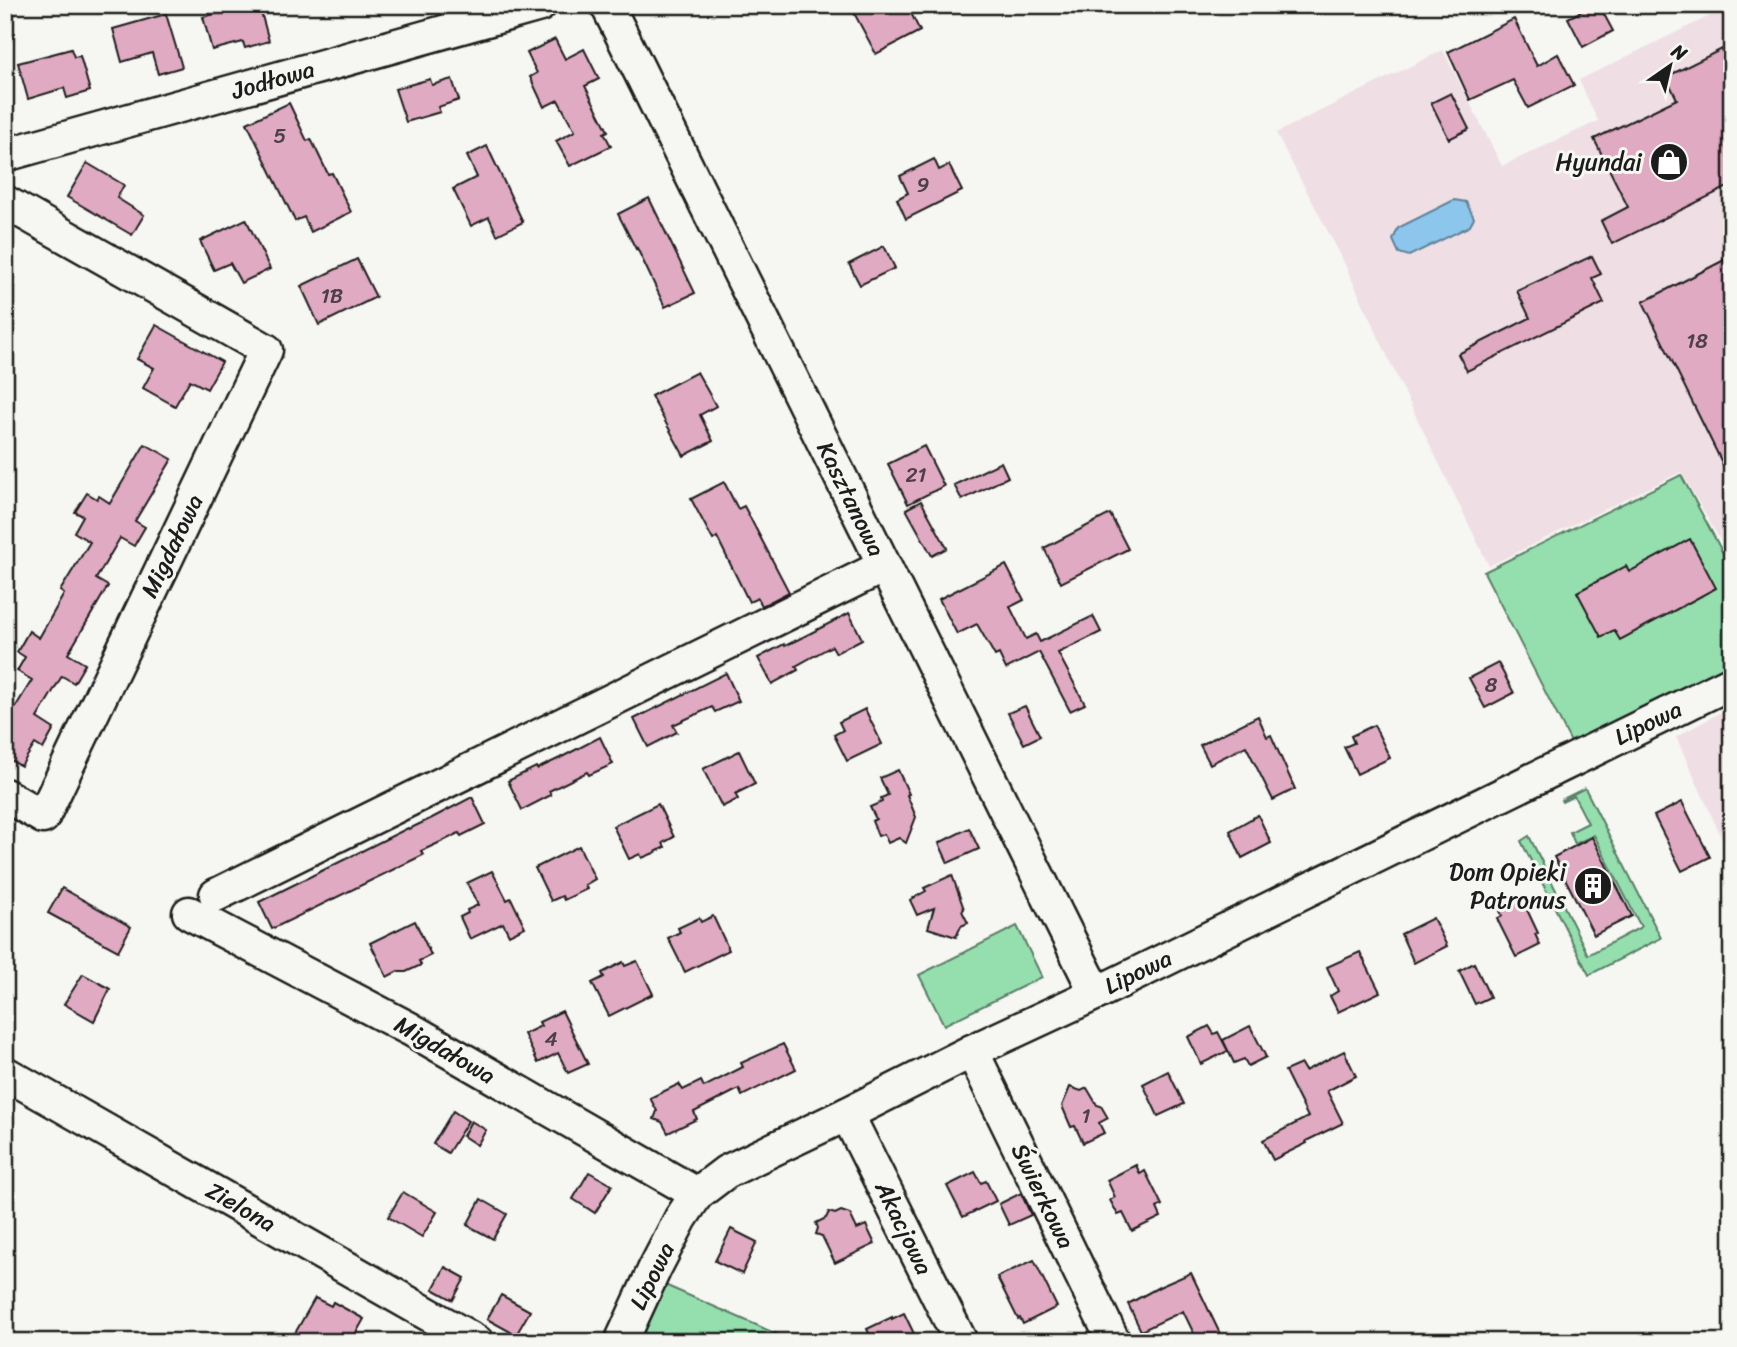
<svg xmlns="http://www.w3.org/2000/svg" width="1737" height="1347" font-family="Sriracha,sans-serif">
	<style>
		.built { fill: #efdfe4 }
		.green { fill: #95dfae; stroke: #587e65; stroke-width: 2 }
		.water { fill: #8dc6ec; stroke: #608299; stroke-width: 2 }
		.building { fill: #e0aac2; stroke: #1c1c1c; stroke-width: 2 }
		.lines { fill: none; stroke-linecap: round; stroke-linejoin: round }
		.minor-casing { stroke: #1c1c1c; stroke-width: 37 }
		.minor { stroke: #f6f6f2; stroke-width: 32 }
		.labels { text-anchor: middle; stroke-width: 6; stroke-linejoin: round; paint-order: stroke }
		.number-label { font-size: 21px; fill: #4d4046 }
		.street-label { font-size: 24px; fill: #1c1c1c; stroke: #f6f6f2 }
		.poi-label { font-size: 24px; fill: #1c1c1c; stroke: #f6f6f2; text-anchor: end }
	</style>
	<rect width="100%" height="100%" fill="#f6f6f2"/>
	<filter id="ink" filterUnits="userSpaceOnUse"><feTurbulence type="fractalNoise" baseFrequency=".0143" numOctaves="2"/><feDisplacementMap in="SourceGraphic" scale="14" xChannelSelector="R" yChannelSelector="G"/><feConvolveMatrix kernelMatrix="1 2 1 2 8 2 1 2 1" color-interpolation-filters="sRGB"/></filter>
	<g filter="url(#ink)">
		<!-- built -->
		<g class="built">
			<polygon points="1732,5 1732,561 1681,472 1489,566 1398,379 1341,256 1276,133 1443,50 1502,166 1598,121 1579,80"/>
			<polygon points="1732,706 1732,861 1676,737"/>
		</g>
		<!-- green -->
		<g class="green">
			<polygon points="1681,475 1732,570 1732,673 1576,752 1484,572"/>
			<polygon points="1585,788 1661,938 1589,975 1521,841 1529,836 1588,955 1641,927 1594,835 1575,844 1570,832 1588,823 1574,796 1562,802 1561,800"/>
			<polygon points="1017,926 1042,977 944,1025 919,975"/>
			<polygon points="658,1282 795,1342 631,1342"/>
		</g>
		<!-- water -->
		<polygon class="water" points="1454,200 1466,202 1474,218 1470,226 1409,256 1399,253 1393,240 1398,228"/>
		<!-- building -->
		<g class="building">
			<polygon points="221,5 259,5 269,41 245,48 243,42 212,50 203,17 222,12"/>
			<polygon points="868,5 907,5 920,31 876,54 854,13"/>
			<polygon points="1576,5 1599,5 1613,31 1583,47 1568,18 1580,12"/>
			<polygon points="166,14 182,67 158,74 152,53 122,62 113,29"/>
			<polygon points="1514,19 1537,66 1558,54 1574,85 1528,108 1513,80 1470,100 1448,52"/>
			<polygon points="555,39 565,59 584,49 599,79 585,86 608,131 604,133 611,146 570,166 556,141 575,131 558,100 544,107 530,77 537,73 527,53"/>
			<polygon points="71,49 74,57 80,56 90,91 67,98 64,88 28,99 18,63"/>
			<polygon points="1722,49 1732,70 1732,185 1612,244 1601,221 1628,207 1594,139 1677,99 1666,77"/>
			<polygon points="430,79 432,85 452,79 459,100 438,107 440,112 406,122 395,89"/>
			<polygon points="1451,93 1469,129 1449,139 1431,103"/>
			<polygon points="289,103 307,141 311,139 328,174 332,173 351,212 311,232 304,217 295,221 247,123"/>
			<polygon points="487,146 523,222 497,235 489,217 471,226 453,189 477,177 467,156"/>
			<polygon points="934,159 939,170 949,165 962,191 906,219 897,199 908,193 900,176"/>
			<polygon points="87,163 124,185 117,198 144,215 132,235 67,197"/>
			<polygon points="649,198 695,293 665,307 637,248 636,249 618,214"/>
			<polygon points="246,219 270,269 241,283 230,263 214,270 200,241"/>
			<polygon points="884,246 895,268 860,285 849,264"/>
			<polygon points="1592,256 1601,274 1592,278 1604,303 1467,371 1458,354 1530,318 1517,291"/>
			<polygon points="1732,256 1732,483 1643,302"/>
			<polygon points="357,259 376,297 319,325 301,286"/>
			<polygon points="156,325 222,362 207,389 190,380 175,406 143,388 154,368 137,359"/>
			<polygon points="697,372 716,406 700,415 713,441 684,456 651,396"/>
			<polygon points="145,444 172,459 135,521 145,527 134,546 120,538 96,579 108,586 68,654 85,664 74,683 62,676 37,718 54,729 43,749 35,744 21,766 5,757 5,724 32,680 17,671 25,657 17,652 29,631 39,638 64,594 60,591 90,542 74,532 83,516 75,512 87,493 97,499 99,496 110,503"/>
			<polygon points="924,446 944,486 908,504 888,464"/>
			<polygon points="1001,462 1008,477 962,500 954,485"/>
			<polygon points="724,482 738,509 744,506 789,592 762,606 758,598 749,602 717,537 713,540 691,499"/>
			<polygon points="921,501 947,548 932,556 906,509"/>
			<polygon points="1110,514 1128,549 1061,583 1044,548"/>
			<polygon points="1690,539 1716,588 1620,640 1614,630 1601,637 1577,592 1626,566 1629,572"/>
			<polygon points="1006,565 1024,600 1010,607 1026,639 1036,634 1040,642 1093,616 1101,632 1058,653 1085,704 1070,711 1039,652 1006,669 999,654 995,656 977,624 957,634 939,599"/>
			<polygon points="849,613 862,639 836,653 832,646 796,666 798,670 772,684 758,658 784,644 785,646 809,634"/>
			<polygon points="1498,663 1514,693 1485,708 1469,678"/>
			<polygon points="726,673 739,701 715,712 712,707 673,725 677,732 648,747 634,719"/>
			<polygon points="1025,706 1040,736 1024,744 1008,713"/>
			<polygon points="865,709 882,744 847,761 834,735 843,730 839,722"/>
			<polygon points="1258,716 1267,737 1271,735 1295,789 1273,800 1246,746 1210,764 1200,745"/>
			<polygon points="1374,725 1390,758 1357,774 1344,747 1354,743 1351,736"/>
			<polygon points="600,737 613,764 589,775 587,772 549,791 551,795 522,810 508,781 536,767 537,769 560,758"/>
			<polygon points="739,751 755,784 735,794 738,799 722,807 703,769"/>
			<polygon points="898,770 909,794 907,795 916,817 906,843 899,838 888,843 884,834 878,836 872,821 876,819 870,807 882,802 881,798 888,795 880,778"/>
			<polygon points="472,797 485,824 461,836 459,833 443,841 421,851 423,855 272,929 259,902 408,828 409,829 432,818"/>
			<polygon points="1682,802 1710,857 1682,871 1654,816"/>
			<polygon points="658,804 674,837 663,843 665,847 654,853 642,858 640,854 629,859 613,826"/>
			<polygon points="1258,815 1271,843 1242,858 1230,831"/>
			<polygon points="969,828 979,849 948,863 939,843"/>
			<polygon points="1592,837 1632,916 1594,935 1554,857"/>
			<polygon points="579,846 595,879 585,885 587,889 564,900 562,896 551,901 535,868"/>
			<polygon points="492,871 507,900 511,898 525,927 509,935 503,923 470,939 460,917 468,913 467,910 478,905 467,883"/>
			<polygon points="952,875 964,909 962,911 968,923 961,926 956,937 928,928 934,908 917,915 910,900 926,891 924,888"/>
			<polygon points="62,888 131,927 118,951 48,913"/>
			<polygon points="1521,897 1538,933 1535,934 1540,945 1516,957 1497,919 1502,916 1499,908"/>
			<polygon points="713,916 729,950 685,972 668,938 680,932 678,928 699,918 701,922"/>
			<polygon points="1433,918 1447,946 1414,963 1401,934"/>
			<polygon points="415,921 431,955 419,961 421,965 406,972 399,972 398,971 387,977 370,943"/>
			<polygon points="1360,952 1380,992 1338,1012 1330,996 1338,991 1327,967"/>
			<polygon points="637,961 653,994 609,1016 592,983 604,977 602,973 623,962 625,966"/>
			<polygon points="1474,963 1490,997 1475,1004 1459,971"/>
			<polygon points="83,974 110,989 94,1021 64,1004"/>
			<polygon points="562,1011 588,1064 568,1073 558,1053 538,1063 524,1034 541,1026 539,1022"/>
			<polygon points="1209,1026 1214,1034 1218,1032 1228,1051 1201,1064 1188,1037"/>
			<polygon points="1250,1026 1266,1057 1248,1066 1244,1059 1234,1063 1223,1040"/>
			<polygon points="783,1044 796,1069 742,1096 739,1089 694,1112 697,1119 668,1133 662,1122 654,1119 657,1111 650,1098 679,1084 683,1090 701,1081 704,1087 743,1067 741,1063"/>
			<polygon points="1344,1051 1356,1076 1327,1091 1343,1123 1306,1141 1307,1143 1273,1160 1263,1140 1308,1117 1285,1071 1301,1064 1305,1071"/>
			<polygon points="1168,1071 1184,1104 1158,1116 1143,1084"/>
			<polygon points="1070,1087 1081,1091 1087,1088 1097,1105 1101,1106 1108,1118 1099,1123 1104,1133 1083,1143 1075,1126 1071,1127 1062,1106"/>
			<polygon points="453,1111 468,1121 448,1153 433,1144"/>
			<polygon points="471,1121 486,1130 477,1145 463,1136"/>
			<polygon points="1136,1165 1140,1174 1145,1171 1162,1205 1157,1208 1161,1217 1132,1231 1123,1213 1118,1215 1110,1200 1115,1197 1107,1180"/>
			<polygon points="589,1172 612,1185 595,1213 573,1199"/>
			<polygon points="975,1172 981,1183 986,1181 996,1201 963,1217 947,1186"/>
			<polygon points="403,1192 437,1212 422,1237 388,1217"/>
			<polygon points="1021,1193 1031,1215 1009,1225 999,1204"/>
			<polygon points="481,1199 507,1214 493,1239 467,1225"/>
			<polygon points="841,1211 850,1214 857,1229 866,1225 875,1244 835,1263 822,1236 816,1234 818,1228 816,1223 826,1218 829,1212 835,1214"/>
			<polygon points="731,1229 757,1242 742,1274 715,1261"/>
			<polygon points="1034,1260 1057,1307 1023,1324 1020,1318 1018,1319 997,1277"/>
			<polygon points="445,1267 465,1278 453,1300 433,1289"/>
			<polygon points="1191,1273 1211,1315 1224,1342 1198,1342 1183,1311 1141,1331 1128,1304 1159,1287"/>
			<polygon points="501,1295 530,1311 516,1335 487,1319"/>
			<polygon points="315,1298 331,1306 333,1302 364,1319 351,1342 290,1342"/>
			<polygon points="904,1313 918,1342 873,1342 867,1329 892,1317 892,1319"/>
		</g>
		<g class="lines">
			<defs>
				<g id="minor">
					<polyline points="607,5 1087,975 1097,993"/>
					<polyline points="5,155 540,5"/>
					<polyline points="5,202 266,350 43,817 5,795"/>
					<polyline points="216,895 884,566"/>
					<polyline points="189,913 410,1029 697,1194"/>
					<polyline points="972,1051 1114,1342"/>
					<polyline points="5,1073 477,1342"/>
					<polyline points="847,1114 961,1342"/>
					<polyline points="621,1342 655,1268 681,1218 697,1194 726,1172 847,1114 972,1051 1097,993 1732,682"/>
				</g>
			</defs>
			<!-- minor casing -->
			<use href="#minor" class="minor-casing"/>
			<!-- minor -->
			<use href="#minor" class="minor"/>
		</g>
	</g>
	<!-- icons -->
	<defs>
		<symbol id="shop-disc" viewBox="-11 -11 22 22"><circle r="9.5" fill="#1c1c1c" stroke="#f6f6f2"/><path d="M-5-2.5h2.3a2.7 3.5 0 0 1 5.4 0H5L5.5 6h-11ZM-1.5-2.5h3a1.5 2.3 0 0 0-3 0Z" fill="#fff"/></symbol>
		<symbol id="building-disc" viewBox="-11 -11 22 22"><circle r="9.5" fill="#1c1c1c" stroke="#f6f6f2"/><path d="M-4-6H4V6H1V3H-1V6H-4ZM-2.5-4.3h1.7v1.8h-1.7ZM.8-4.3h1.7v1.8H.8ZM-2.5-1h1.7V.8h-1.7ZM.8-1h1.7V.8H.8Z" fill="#fff"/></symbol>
	</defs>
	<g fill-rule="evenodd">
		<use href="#shop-disc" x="1647" y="140" width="44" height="44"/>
		<use href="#building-disc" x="1571" y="864" width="44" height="44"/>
	</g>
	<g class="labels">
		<!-- number labels -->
		<g class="number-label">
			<text x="280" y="143">5</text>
			<text x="923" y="192">9</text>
			<text x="332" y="303">1B</text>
			<text x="1697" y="348">18</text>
			<text x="916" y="482">21</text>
			<text x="1491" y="692">8</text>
			<text x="551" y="1046">4</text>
			<text x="1086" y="1123">1</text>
		</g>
		<!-- street labels -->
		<g class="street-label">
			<text transform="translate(273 80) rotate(-16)" y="8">Jodłowa</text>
			<text transform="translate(851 499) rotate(64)" y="8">Kasztanowa</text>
			<text transform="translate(172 546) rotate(-64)" y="8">Migdałowa</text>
			<text transform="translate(1648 723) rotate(-26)" y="8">Lipowa</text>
			<text transform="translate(1138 972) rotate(-26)" y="8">Lipowa</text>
			<text transform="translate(445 1050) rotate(30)" y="8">Migdałowa</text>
			<text transform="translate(1043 1196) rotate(64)" y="8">Świerkowa</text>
			<text transform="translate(241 1207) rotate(30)" y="8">Zielona</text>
			<text transform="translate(904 1228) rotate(64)" y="8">Akacjowa</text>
			<text transform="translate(652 1276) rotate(-64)" y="8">Lipowa</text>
		</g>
		<!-- poi labels -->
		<g class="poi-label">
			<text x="1642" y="170">Hyundai</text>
			<text x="1566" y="880">Dom Opieki<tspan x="1566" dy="28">Patronus</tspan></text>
		</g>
	</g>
	<!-- margin -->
	<rect width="1737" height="1347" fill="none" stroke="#f6f6f2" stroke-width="28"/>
	<rect x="14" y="14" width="1709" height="1319" fill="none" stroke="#1c1c1c" stroke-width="2.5" filter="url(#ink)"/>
	<!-- north arrow -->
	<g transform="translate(1670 66) rotate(34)" stroke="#f6f6f2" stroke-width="5" paint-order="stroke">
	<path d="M0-5L12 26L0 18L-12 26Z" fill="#1c1c1c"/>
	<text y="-10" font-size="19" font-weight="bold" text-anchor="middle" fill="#1c1c1c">N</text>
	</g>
</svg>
